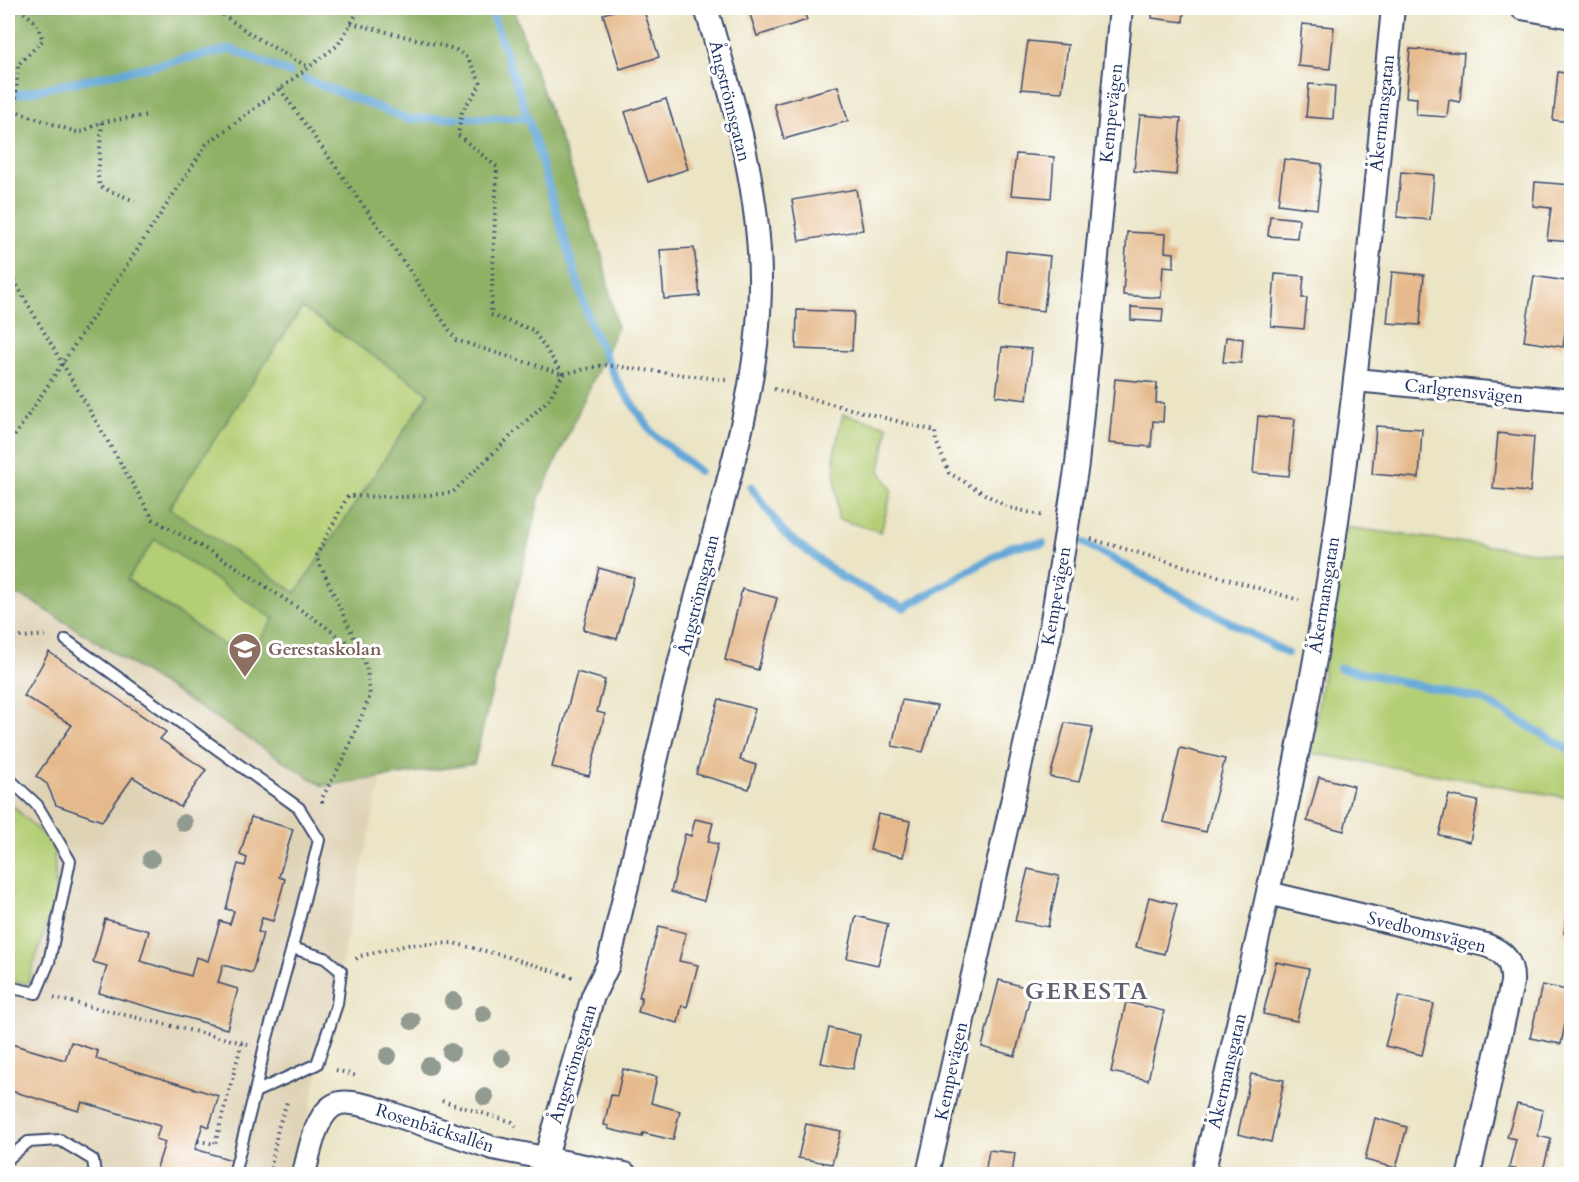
<svg xmlns="http://www.w3.org/2000/svg" width="1579" height="1182" font-family="Cardo,serif">
	<style>
		.built { fill: #dfd3b6; fill-rule: evenodd }
		.green { fill: #b4ce74; stroke: #687e69; stroke-width: 1.5 }
		.forest { fill: #8fb166; stroke: #557062; stroke-width: 1.5; fill-rule: evenodd }
		.lines { fill: none; stroke-linecap: round; stroke-linejoin: round }
		.stream { stroke: #64a7d8; stroke-width: 8 }
		.building { fill: #e5b98b }
		.service-casing { stroke: #3a4a6d; stroke-width: 14 }
		.minor-casing { stroke: #3a4a6d; stroke-width: 26 }
		.path { stroke: #3a4a6d; stroke-width: 4; stroke-dasharray: 1.5 4.5; stroke-linecap: butt }
		.service { stroke: #fff; stroke-width: 10 }
		.minor { stroke: #fff; stroke-width: 22 }
		.tree { fill: #929b90 }
		.labels { text-anchor: middle; stroke-width: 6; stroke-linejoin: round; paint-order: stroke }
		.street-label { font-size: 18px; fill: #1b2f5e; stroke: #fff }
		.education-label { font-size: 18px; font-weight: bold; fill: #785e54; stroke: #fff; text-anchor: start }
		.district-label { font-size: 24px; font-weight: bold; letter-spacing: 1.5px; fill: #625f6e; stroke: #fff }
	</style>
	<rect width="100%" height="100%" fill="#fff"/>
	<filter id="ink" filterUnits="userSpaceOnUse"><feTurbulence type="fractalNoise" baseFrequency=".0167" numOctaves="2"/><feDisplacementMap in="SourceGraphic" scale="12" xChannelSelector="R" yChannelSelector="G"/><feConvolveMatrix kernelMatrix="1 2 1 2 8 2 1 2 1" color-interpolation-filters="sRGB"/></filter>
	<filter id="wash" filterUnits="userSpaceOnUse"><feTurbulence type="fractalNoise" baseFrequency=".008" numOctaves="4" result="noise"/><feDisplacementMap in="SourceGraphic" scale="24" xChannelSelector="R" yChannelSelector="G"/><feGaussianBlur stdDeviation="1.35" result="paint"/><feColorMatrix in="noise" values="0 0 0 0 0 0 0 0 0 0 0 0 0 0 0 0 0 1.4 0 .05"/><feComposite in="paint" operator="in"/></filter>
	<g filter="url(#wash)">
		<rect width="100%" height="100%" fill="#ebe4c5"/>
		<!-- built -->
		<path class="built" d="M8,212L467,380L296,1174H8ZM155,539L274,619L127,580ZM49,653L166,732L160,739L206,769L180,807L133,777L102,821L56,805L47,784L36,776L72,725L24,695ZM251,817L293,829L279,877L285,880L273,921L262,918L258,932L263,934L252,973L223,965L218,983L238,990L227,1029L100,993L107,966L93,961L106,919L148,931L140,961L191,976L196,958L208,961L220,921L230,924L234,911L226,909L238,864L245,866L247,858L240,855Z"/>
		<!-- green -->
		<g class="green">
			<polygon points="302,308 429,393 296,593 168,509"/>
			<polygon points="843,414 888,426 880,471 892,490 881,532 838,519 834,455"/>
			<polygon points="1345,527 1571,557 1571,798 1311,753"/>
			<polygon points="155,539 274,619 246,660 127,579"/>
			<polygon points="8,804 13,806 54,846 56,897 27,984 8,980"/>
		</g>
		<!-- forest -->
		<path class="forest" d="M8,8H513L602,256L617,328L540,496L474,764L323,786L32,601L8,592ZM302,308L429,393L296,593L169,508ZM155,539L274,619L246,660L127,580Z"/>
		<g class="lines">
			<!-- stream -->
			<g class="stream">
				<polyline points="490,8 528,118 591,326 618,383 653,434 699,471"/>
				<polyline points="305,79 408,119 458,118"/>
				<polyline points="19,94 231,49 290,73"/>
				<polyline points="8,97 13,96"/>
				<polyline points="467,118 528,118"/>
				<polyline points="751,487 785,534 843,578 904,608 1012,546 1043,543"/>
				<polyline points="1084,543 1287,653"/>
				<polyline points="1340,668 1481,699 1572,751"/>
			</g>
		</g>
		<g id="blocks">
			<!-- building -->
			<g class="building">
				<polygon points="624,8 643,8 659,57 620,69 603,14"/>
				<polygon points="748,8 803,8 807,20 757,36"/>
				<polygon points="1153,8 1193,8 1193,11 1184,11 1183,22 1152,18"/>
				<polygon points="1302,24 1334,27 1330,69 1298,66"/>
				<polygon points="1028,41 1068,45 1062,92 1021,89"/>
				<polygon points="1410,49 1464,53 1460,102 1449,100 1447,117 1416,115 1417,98 1406,97"/>
				<polygon points="1558,72 1572,74 1572,122 1553,120"/>
				<polygon points="1309,84 1335,86 1333,119 1306,117"/>
				<polygon points="838,86 848,121 784,139 774,104"/>
				<polygon points="666,99 688,169 648,182 625,112"/>
				<polygon points="1140,115 1181,118 1176,175 1134,171"/>
				<polygon points="1016,154 1054,157 1051,198 1011,195"/>
				<polygon points="1284,159 1322,164 1317,209 1278,204"/>
				<polygon points="1401,172 1434,175 1430,220 1397,217"/>
				<polygon points="1535,182 1572,185 1572,242 1547,240 1551,208 1533,206"/>
				<polygon points="856,189 863,230 799,241 792,200"/>
				<polygon points="1270,216 1299,219 1297,238 1268,236"/>
				<polygon points="1127,232 1166,234 1165,252 1174,253 1174,267 1163,266 1161,298 1123,295"/>
				<polygon points="694,248 700,296 664,299 660,250"/>
				<polygon points="1006,251 1050,256 1044,311 1000,306"/>
				<polygon points="1392,272 1424,275 1420,325 1387,323"/>
				<polygon points="1275,274 1304,276 1302,298 1307,298 1304,329 1271,326"/>
				<polygon points="1534,276 1572,282 1563,347 1524,341"/>
				<polygon points="1131,307 1163,309 1162,322 1131,320"/>
				<polygon points="797,310 854,312 852,351 796,349"/>
				<polygon points="1226,337 1243,339 1241,363 1223,362"/>
				<polygon points="1002,347 1032,349 1027,400 996,396"/>
				<polygon points="1115,379 1157,383 1156,403 1164,403 1163,422 1153,421 1151,447 1109,443"/>
				<polygon points="1258,416 1295,419 1289,476 1253,473"/>
				<polygon points="1376,426 1422,429 1419,478 1372,474"/>
				<polygon points="1498,433 1534,437 1530,492 1493,489"/>
				<polygon points="599,568 634,578 617,639 583,630"/>
				<polygon points="742,589 777,598 758,670 725,660"/>
				<polygon points="49,652 166,732 160,739 206,770 180,807 133,777 102,821 56,805 47,784 36,776 72,725 24,696"/>
				<polygon points="577,672 605,680 597,712 605,714 589,776 552,767"/>
				<polygon points="719,699 755,709 740,760 756,765 749,789 696,774"/>
				<polygon points="902,700 937,706 923,752 892,746"/>
				<polygon points="1065,723 1093,727 1079,782 1050,777"/>
				<polygon points="1180,748 1225,759 1206,832 1163,822"/>
				<polygon points="1319,777 1354,786 1344,831 1307,821"/>
				<polygon points="1449,795 1478,801 1470,842 1439,835"/>
				<polygon points="878,814 910,821 903,857 870,850"/>
				<polygon points="251,817 293,829 279,877 285,879 273,921 262,918 258,932 263,933 252,973 223,965 218,983 238,989 227,1029 99,993 107,966 93,962 105,919 149,931 140,961 191,976 196,957 208,961 220,921 230,924 234,911 226,909 238,864 245,866 247,858 240,855"/>
				<polygon points="695,819 713,823 708,842 718,844 704,901 671,892 685,834 691,836"/>
				<polygon points="1028,869 1059,876 1048,927 1015,921"/>
				<polygon points="1570,891 1572,891 1572,934 1564,933"/>
				<polygon points="1149,897 1177,904 1164,954 1136,947"/>
				<polygon points="856,916 888,924 878,965 847,958"/>
				<polygon points="659,926 686,933 679,961 698,965 687,1007 682,1005 678,1023 638,1012 642,997 639,997"/>
				<polygon points="1276,962 1309,969 1297,1021 1263,1014"/>
				<polygon points="999,980 1032,989 1015,1056 982,1047"/>
				<polygon points="1542,985 1572,991 1561,1044 1530,1038"/>
				<polygon points="1399,996 1434,1004 1422,1055 1385,1046"/>
				<polygon points="1126,1002 1164,1011 1148,1080 1111,1072"/>
				<polygon points="829,1028 860,1035 853,1069 821,1063"/>
				<polygon points="71,1042 98,1051 96,1059 219,1096 209,1127 203,1124 195,1149 235,1161 230,1174 155,1174 165,1142 156,1139 160,1126 82,1102 79,1111 8,1090 8,1055 11,1044 65,1060"/>
				<polygon points="623,1069 657,1077 651,1103 680,1111 673,1140 643,1133 642,1137 608,1129 609,1126 604,1125 611,1095 617,1096"/>
				<polygon points="1251,1074 1284,1080 1271,1142 1238,1134"/>
				<polygon points="1517,1104 1543,1110 1538,1136 1551,1139 1542,1174 1509,1168 1516,1139 1507,1137"/>
				<polygon points="1375,1118 1407,1127 1396,1168 1365,1160"/>
				<polygon points="806,1124 841,1131 832,1164 798,1158"/>
				<polygon points="989,1150 1015,1153 1012,1174 985,1174"/>
			</g>
		</g>
	</g>
	<g filter="url(#ink)">
		<use href="#blocks" fill-opacity="0" stroke="#3a4a6d" stroke-width="1.5"/>
		<g class="lines">
			<defs>
				<g id="service">
					<polyline points="66,640 299,808 319,840 292,948 264,1049 255,1092 234,1174"/>
					<polyline points="8,778 37,805 70,861 49,962 36,993 8,987"/>
					<polyline points="255,1092 317,1064 337,1004 341,971 325,958 292,948"/>
					<polyline points="8,1159 28,1142 60,1140 93,1160 95,1174"/>
				</g>
				<g id="minor">
					<polyline points="1522,8 1572,17"/>
					<polyline points="1356,380 1572,401"/>
					<path d="M1268,893L1486,945C1505,952 1513,962 1512,983L1469,1174"/>
					<path d="M304,1174C309,1154 316,1108 340,1103C350,1101 362,1105 372,1107L493,1148L625,1174"/>
					<path d="M541,1174L593,996L608,965C637,847 662,728 693,610C721,503 761,389 760,277C759,185 732,95 706,8"/>
					<polyline points="928,1174 1049,639 1077,464 1121,8"/>
					<path d="M1203,1174C1249,976 1298,777 1329,575C1358,387 1374,197 1393,8"/>
				</g>
			</defs>
			<!-- service casing -->
			<use href="#service" class="service-casing"/>
			<!-- minor casing -->
			<use href="#minor" class="minor-casing"/>
			<!-- path -->
			<g class="path">
				<polyline points="24,8 22,11 36,22 43,40 18,65 15,111 79,133 102,122 98,176 100,187 135,201"/>
				<polyline points="213,8 255,37 308,67"/>
				<polyline points="351,23 455,49 468,58 481,84 462,111 458,135 497,167 491,315 533,330 563,374 549,399 452,493 404,497 348,496 316,556 361,653"/>
				<polyline points="280,89 403,261 456,340 563,374 604,365 726,380"/>
				<polyline points="8,115 15,111"/>
				<polyline points="102,122 148,115"/>
				<polyline points="8,270 153,519 235,566 322,624 361,653 367,670 370,696 344,758 322,798 322,807"/>
				<polyline points="774,389 935,431 936,441 949,473 1007,507 1044,516"/>
				<polyline points="8,446 206,145 338,45 360,8"/>
				<polyline points="1091,539 1299,600"/>
				<polyline points="8,638 48,635"/>
				<polyline points="356,959 360,956 408,945 453,943 505,956 575,978"/>
				<polyline points="54,998 248,1044"/>
				<polyline points="336,1070 357,1076"/>
				<polyline points="442,1101 512,1122 516,1127"/>
				<polyline points="198,1141 215,1144 242,1042"/>
				<polyline points="270,1174 278,1128 288,1099"/>
			</g>
			<!-- service -->
			<use href="#service" class="service"/>
			<!-- minor -->
			<use href="#minor" class="minor"/>
		</g>
		<!-- trees -->
		<g class="tree">
			<circle cx="184" cy="823" r="9"/>
			<circle cx="151" cy="859" r="9"/>
			<circle cx="453" cy="1001" r="9"/>
			<circle cx="483" cy="1014" r="9"/>
			<circle cx="412" cy="1021" r="9"/>
			<circle cx="451" cy="1052" r="9"/>
			<circle cx="388" cy="1056" r="9"/>
			<circle cx="502" cy="1058" r="9"/>
			<circle cx="429" cy="1066" r="9"/>
			<circle cx="485" cy="1097" r="9"/>
		</g>
	</g>
	<!-- icons -->
	<defs>
		<symbol id="school-pin" viewBox="-11 -11 22 30"><path d="M0 17L-7.5 6A9.5 9.5 0 1 1 7.5 6Z" fill="#8d6e63" stroke="#fff"/><path d="M0-5L7-2L0 1L-7-2ZM-4 1L0 2.5L4 1V4Q0 6-4 4Z" fill="#fff"/></symbol>
	</defs>
	<g fill-rule="evenodd">
		<use href="#school-pin" x="226" y="630" width="38" height="52"/>
	</g>
	<g class="labels">
		<!-- street labels -->
		<g class="street-label">
			<text transform="translate(730 101) rotate(76)" y="6">Ångströmsgatan</text>
			<text transform="translate(1111 113) rotate(-84)" y="6">Kempevägen</text>
			<text transform="translate(1382 113) rotate(-84)" y="6">Åkermansgatan</text>
			<text transform="translate(1464 391) rotate(6)" y="6">Carlgrensvägen</text>
			<text transform="translate(698 595) rotate(-76)" y="6">Ångströmsgatan</text>
			<text transform="translate(1324 595) rotate(-81)" y="6">Åkermansgatan</text>
			<text transform="translate(1056 596) rotate(-80)" y="6">Kempevägen</text>
			<text transform="translate(1427 932) rotate(14)" y="6">Svedbomsvägen</text>
			<text transform="translate(573 1064) rotate(-73)" y="6">Ångströmsgatan</text>
			<text transform="translate(951 1071) rotate(-78)" y="6">Kempevägen</text>
			<text transform="translate(1227 1071) rotate(-77)" y="6">Åkermansgatan</text>
			<text transform="translate(435 1128) rotate(18)" y="6">Rosenbäcksallén</text>
		</g>
		<!-- education labels -->
		<g class="education-label">
			<text x="268" y="655">Gerestaskolan</text>
		</g>
		<!-- district labels -->
		<g class="district-label">
			<text x="1087" y="999">GERESTA</text>
		</g>
	</g>
	<!-- margin -->
	<rect width="1579" height="1182" fill="none" stroke="#fff" stroke-width="30"/>
</svg>
